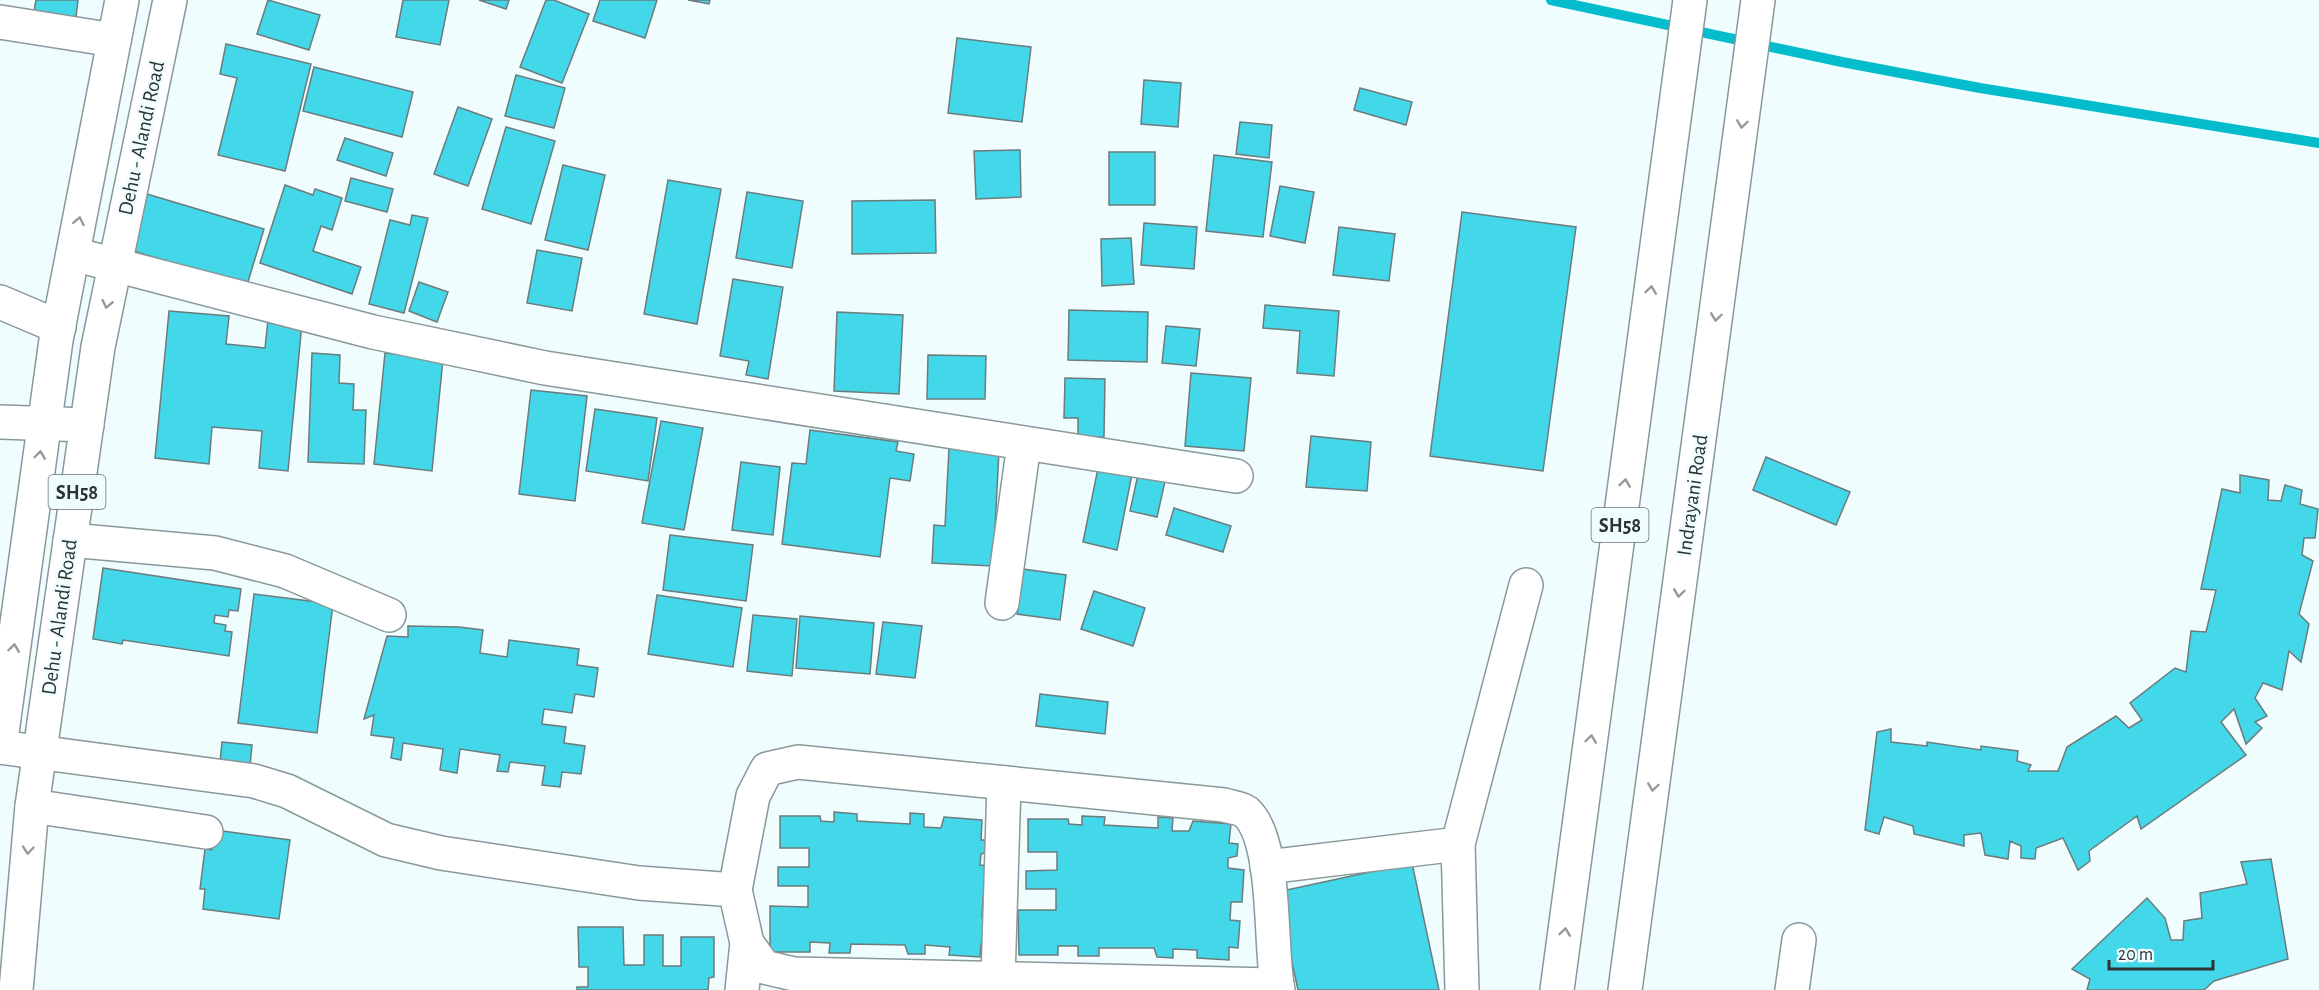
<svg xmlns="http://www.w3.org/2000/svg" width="2319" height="990" font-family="'Alegreya Sans',sans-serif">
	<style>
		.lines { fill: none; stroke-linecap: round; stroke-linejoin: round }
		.stream { stroke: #05bccc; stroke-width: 10 }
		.building { fill: #42d8e9; stroke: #6c7b7d; stroke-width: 1.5 }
		.minor-casing { stroke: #89989a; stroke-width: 36 }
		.major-casing { stroke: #89989a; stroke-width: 36 }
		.minor { stroke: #fff; stroke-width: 33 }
		.major { stroke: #fff; stroke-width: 33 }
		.oneway { stroke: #96999a }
		.labels { text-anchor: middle; stroke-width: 5; stroke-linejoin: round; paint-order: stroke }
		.shield { fill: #f0fdff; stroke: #687071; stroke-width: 1.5 }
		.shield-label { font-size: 20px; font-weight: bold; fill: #2d3334 }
		.street-label { font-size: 21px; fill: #2d3334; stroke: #f0fdff }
	</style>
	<rect width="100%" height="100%" fill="#f0fdff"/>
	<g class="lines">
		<!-- stream -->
		<polyline class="stream" points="1551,0 1842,62 1980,88 2319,143"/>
	</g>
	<!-- building -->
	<g class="building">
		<polygon points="36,0 78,0 76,17 34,11"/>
		<polygon points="268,0 320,15 309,50 257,34"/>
		<polygon points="403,0 449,0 440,45 396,37"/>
		<polygon points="479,0 509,0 506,9"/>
		<polygon points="546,0 554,0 589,14 562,83 520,67"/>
		<polygon points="600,0 657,0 645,38 593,21"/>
		<polygon points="688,0 710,0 709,4"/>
		<polygon points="957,38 1031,47 1022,122 948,113"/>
		<polygon points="226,44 311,64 285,171 218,155 237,78 220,74"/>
		<polygon points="314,67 413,92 402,137 303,111"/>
		<polygon points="516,75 565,88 554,128 505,116"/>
		<polygon points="1144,80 1181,83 1178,127 1141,124"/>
		<polygon points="1360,88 1412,102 1406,125 1354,110"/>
		<polygon points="458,107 492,119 468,186 434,174"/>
		<polygon points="1240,122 1272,125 1269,158 1236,154"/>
		<polygon points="506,127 555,141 531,224 482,209"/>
		<polygon points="345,138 393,153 386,176 337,160"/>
		<polygon points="1020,150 1021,197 976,199 974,151"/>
		<rect x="1109" y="152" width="46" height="53"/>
		<polygon points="1214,155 1272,162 1263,237 1206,231"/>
		<polygon points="563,165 605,175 588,250 545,240"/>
		<polygon points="351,178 393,189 387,212 345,201"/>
		<polygon points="668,180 721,189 697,324 644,314"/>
		<polygon points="285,185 313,195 315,189 342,198 332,230 321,226 313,251 361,267 352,294 260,263"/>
		<polygon points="1280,186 1314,192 1305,243 1270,236"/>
		<polygon points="747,192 803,201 792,268 736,258"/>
		<polygon points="147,194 264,229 247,285 130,250"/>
		<polygon points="935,200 936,253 852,254 852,201"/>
		<polygon points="1462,212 1576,227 1543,471 1430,456"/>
		<polygon points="412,215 428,218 404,313 369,304 390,220 410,225"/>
		<polygon points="1144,223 1197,227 1194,269 1141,265"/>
		<polygon points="1339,227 1395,234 1389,281 1333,275"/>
		<polygon points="1131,238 1134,284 1102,286 1101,239"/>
		<polygon points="537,250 582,258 572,311 527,303"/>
		<polygon points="733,279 783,287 768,379 746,375 749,361 720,356"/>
		<polygon points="419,282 448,292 437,322 409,311"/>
		<polygon points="1265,305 1339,311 1334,376 1297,373 1300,331 1263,328"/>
		<polygon points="1069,310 1148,312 1147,362 1068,360"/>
		<polygon points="169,311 229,316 226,344 265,348 268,320 302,323 288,471 259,468 262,431 212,427 209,464 155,458"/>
		<polygon points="837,312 903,315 899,394 834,391"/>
		<polygon points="1166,326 1200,329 1196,366 1162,363"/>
		<polygon points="312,353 340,355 339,383 354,384 353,410 366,410 364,464 308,462"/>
		<polygon points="385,353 443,359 432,471 374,464"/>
		<polygon points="928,355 986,356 985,399 927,399"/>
		<polygon points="1191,373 1251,378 1244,451 1185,446"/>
		<polygon points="1065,378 1105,379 1104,437 1078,437 1078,418 1064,418"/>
		<polygon points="531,390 587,396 575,501 519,494"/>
		<polygon points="595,409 657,418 648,481 586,471"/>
		<polygon points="661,421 703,428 684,530 642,523"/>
		<polygon points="810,430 898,442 896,451 914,454 910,481 890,478 880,557 782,544 792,463 806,464"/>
		<polygon points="1311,436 1371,442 1367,491 1306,487"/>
		<polygon points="949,448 999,451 993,566 932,563 934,525 945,526"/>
		<polygon points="1766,457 1850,492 1836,525 1753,490"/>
		<polygon points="741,462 780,467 773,535 732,530"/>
		<polygon points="1098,468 1132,474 1117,550 1083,542"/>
		<polygon points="1139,470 1166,477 1157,517 1130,511"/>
		<polygon points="2240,475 2269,480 2268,500 2281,501 2285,485 2302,490 2300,504 2318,509 2315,538 2304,538 2302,555 2313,561 2299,614 2309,624 2301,662 2289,651 2282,690 2263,683 2255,698 2267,716 2255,722 2262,728 2246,744 2234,709 2221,722 2246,755 2141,829 2137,816 2089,851 2090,861 2078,870 2063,838 2036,848 2035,859 2021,858 2021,846 2010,841 2008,859 1985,855 1981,833 1964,835 1964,846 1914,834 1913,826 1884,817 1879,834 1865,830 1877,732 1891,729 1891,742 1927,746 1927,742 1981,750 1981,746 2018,751 2017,761 2031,765 2028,771 2058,771 2067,747 2116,716 2129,728 2142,720 2130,703 2175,668 2186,672 2191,631 2206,632 2216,590 2201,589 2222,489 2240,493"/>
		<polygon points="1174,508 1231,526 1223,552 1166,535"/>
		<polygon points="670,535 753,545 746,601 663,590"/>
		<polygon points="103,568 241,589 238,611 229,610 228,617 215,615 214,623 226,625 225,631 232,632 229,656 123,640 122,644 93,639"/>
		<polygon points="1023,569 1066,575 1060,620 1017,614"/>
		<polygon points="1094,591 1145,608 1133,646 1081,629"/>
		<polygon points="254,594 333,604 317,733 238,723"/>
		<polygon points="657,595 742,608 733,667 648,654"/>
		<polygon points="753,615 797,619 792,676 747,671"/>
		<polygon points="800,616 874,623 870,674 796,668"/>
		<polygon points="883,622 922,626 915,678 876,674"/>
		<polygon points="408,626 459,627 483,630 480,653 507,657 509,640 579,649 577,665 598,668 594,697 575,694 572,713 544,709 542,724 566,727 564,743 585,746 581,774 562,772 560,787 542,785 545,766 510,762 508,772 497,771 500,755 460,749 457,773 440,770 443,749 403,743 401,760 391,758 394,738 371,735 374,715 364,719 387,636 408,637"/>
		<polygon points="1040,694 1108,702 1105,734 1036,726"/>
		<polygon points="222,742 252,745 249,776 219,773"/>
		<polygon points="834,812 857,814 857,821 910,824 910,813 924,814 924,827 941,828 944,817 982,820 981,840 989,840 988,852 981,854 980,865 996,866 993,899 983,898 982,917 992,917 990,944 981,944 980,957 949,955 950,947 925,945 925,954 908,954 905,945 851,944 850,953 829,953 830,943 810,942 810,952 770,952 770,906 808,907 808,886 778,886 778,867 809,867 809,848 780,848 780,816 820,816 821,821 834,822"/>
		<polygon points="1082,816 1105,817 1104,825 1158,828 1158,817 1173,818 1172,831 1189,831 1193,821 1231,824 1229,843 1238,844 1237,856 1228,858 1228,868 1244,870 1242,902 1231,902 1230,920 1240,921 1238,948 1229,947 1229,960 1197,958 1197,950 1173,949 1173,958 1157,957 1154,948 1099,948 1099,956 1078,956 1078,946 1058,946 1058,955 1019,955 1018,910 1056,910 1056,889 1026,889 1026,871 1057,870 1057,852 1028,852 1028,819 1068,819 1069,824 1082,825"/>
		<polygon points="215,830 290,840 279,919 203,909 205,889 200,889 205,849 212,850"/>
		<polygon points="2271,859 2288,959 2214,981 2204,990 2087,990 2090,979 2072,969 2147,898 2165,918 2171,940 2183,940 2184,921 2202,918 2200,893 2247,884 2241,862"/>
		<polygon points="1412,863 1439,990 1298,990 1277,892"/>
		<polygon points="578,927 623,927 624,965 644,965 644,935 663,935 663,966 681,966 681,937 714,937 714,977 709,978 708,990 577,990 577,987 588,987 588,967 579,967"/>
	</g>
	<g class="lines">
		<defs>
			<g id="minor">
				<polyline points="0,22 114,40"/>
				<polyline points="73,254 373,332 545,368 1236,476"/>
				<polyline points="0,302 59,327"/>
				<polyline points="0,422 87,425"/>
				<polyline points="70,540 215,553 285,571 389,615"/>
				<polyline points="1002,603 1024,444"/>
				<path d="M0,747L254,781L287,791L386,840L441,853L639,883L735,890L753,796L767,769L798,762L1224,805C1230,807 1241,808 1246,812C1278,841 1269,947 1278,990"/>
				<polyline points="32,806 206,832"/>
				<polyline points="1458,844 1526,585"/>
				<polyline points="1267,867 1458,844 1462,990"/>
				<polyline points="735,890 747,943 764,967 794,974 1277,985"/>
				<polyline points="998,979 1004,783"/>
				<polyline points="742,990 747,943"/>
				<polyline points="1792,990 1799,940"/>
			</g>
			<g id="major">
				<polyline points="0,747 56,340 122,0"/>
				<polyline points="16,990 32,806 98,347 170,0"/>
				<polyline points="1557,990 1690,0"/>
				<polyline points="1625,990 1758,0"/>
			</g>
		</defs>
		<!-- minor casing -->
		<use href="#minor" class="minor-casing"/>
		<!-- major casing -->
		<use href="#major" class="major-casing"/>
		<!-- minor -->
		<use href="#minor" class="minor"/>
		<!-- major -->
		<use href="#major" class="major"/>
	</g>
	<!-- one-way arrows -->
	<defs><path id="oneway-chevron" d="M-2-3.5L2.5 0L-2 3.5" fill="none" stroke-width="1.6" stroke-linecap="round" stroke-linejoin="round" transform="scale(1.5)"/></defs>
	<g class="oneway">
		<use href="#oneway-chevron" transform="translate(1742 124) rotate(98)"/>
		<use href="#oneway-chevron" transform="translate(79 221) rotate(-79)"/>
		<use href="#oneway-chevron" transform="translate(1651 290) rotate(-82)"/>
		<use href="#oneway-chevron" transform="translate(107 304) rotate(102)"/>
		<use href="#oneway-chevron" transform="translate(1716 317) rotate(98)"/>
		<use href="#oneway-chevron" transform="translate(40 455) rotate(-82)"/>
		<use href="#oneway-chevron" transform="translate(1625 483) rotate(-82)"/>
		<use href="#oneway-chevron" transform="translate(1679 593) rotate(98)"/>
		<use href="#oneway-chevron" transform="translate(14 648) rotate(-82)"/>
		<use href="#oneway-chevron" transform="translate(1591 739) rotate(-82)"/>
		<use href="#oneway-chevron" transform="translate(1653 787) rotate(98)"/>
		<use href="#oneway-chevron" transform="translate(28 850) rotate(95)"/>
		<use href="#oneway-chevron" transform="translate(1565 932) rotate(-82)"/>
	</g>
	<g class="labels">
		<!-- shield labels -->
		<g class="shield">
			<rect x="48.5" y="475" width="57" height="34" rx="4.5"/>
			<rect x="1591.5" y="508" width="57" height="34" rx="4.5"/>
		</g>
		<g class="shield-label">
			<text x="77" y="499">SH58</text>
			<text x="1620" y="532">SH58</text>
		</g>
		<!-- street labels -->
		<g class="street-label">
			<text transform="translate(141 138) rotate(-78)" y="7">Dehu - Alandi Road</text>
			<text transform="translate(1692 495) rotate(-82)" y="7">Indrayani Road</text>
			<text transform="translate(59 617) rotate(-82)" y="7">Dehu - Alandi Road</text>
		</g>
	</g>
	<!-- scale -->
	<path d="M2109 960v9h104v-9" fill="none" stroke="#2d3334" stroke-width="3"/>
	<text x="2118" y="960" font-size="18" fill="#2d3334" stroke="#f0fdff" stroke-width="4.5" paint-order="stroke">20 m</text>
</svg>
